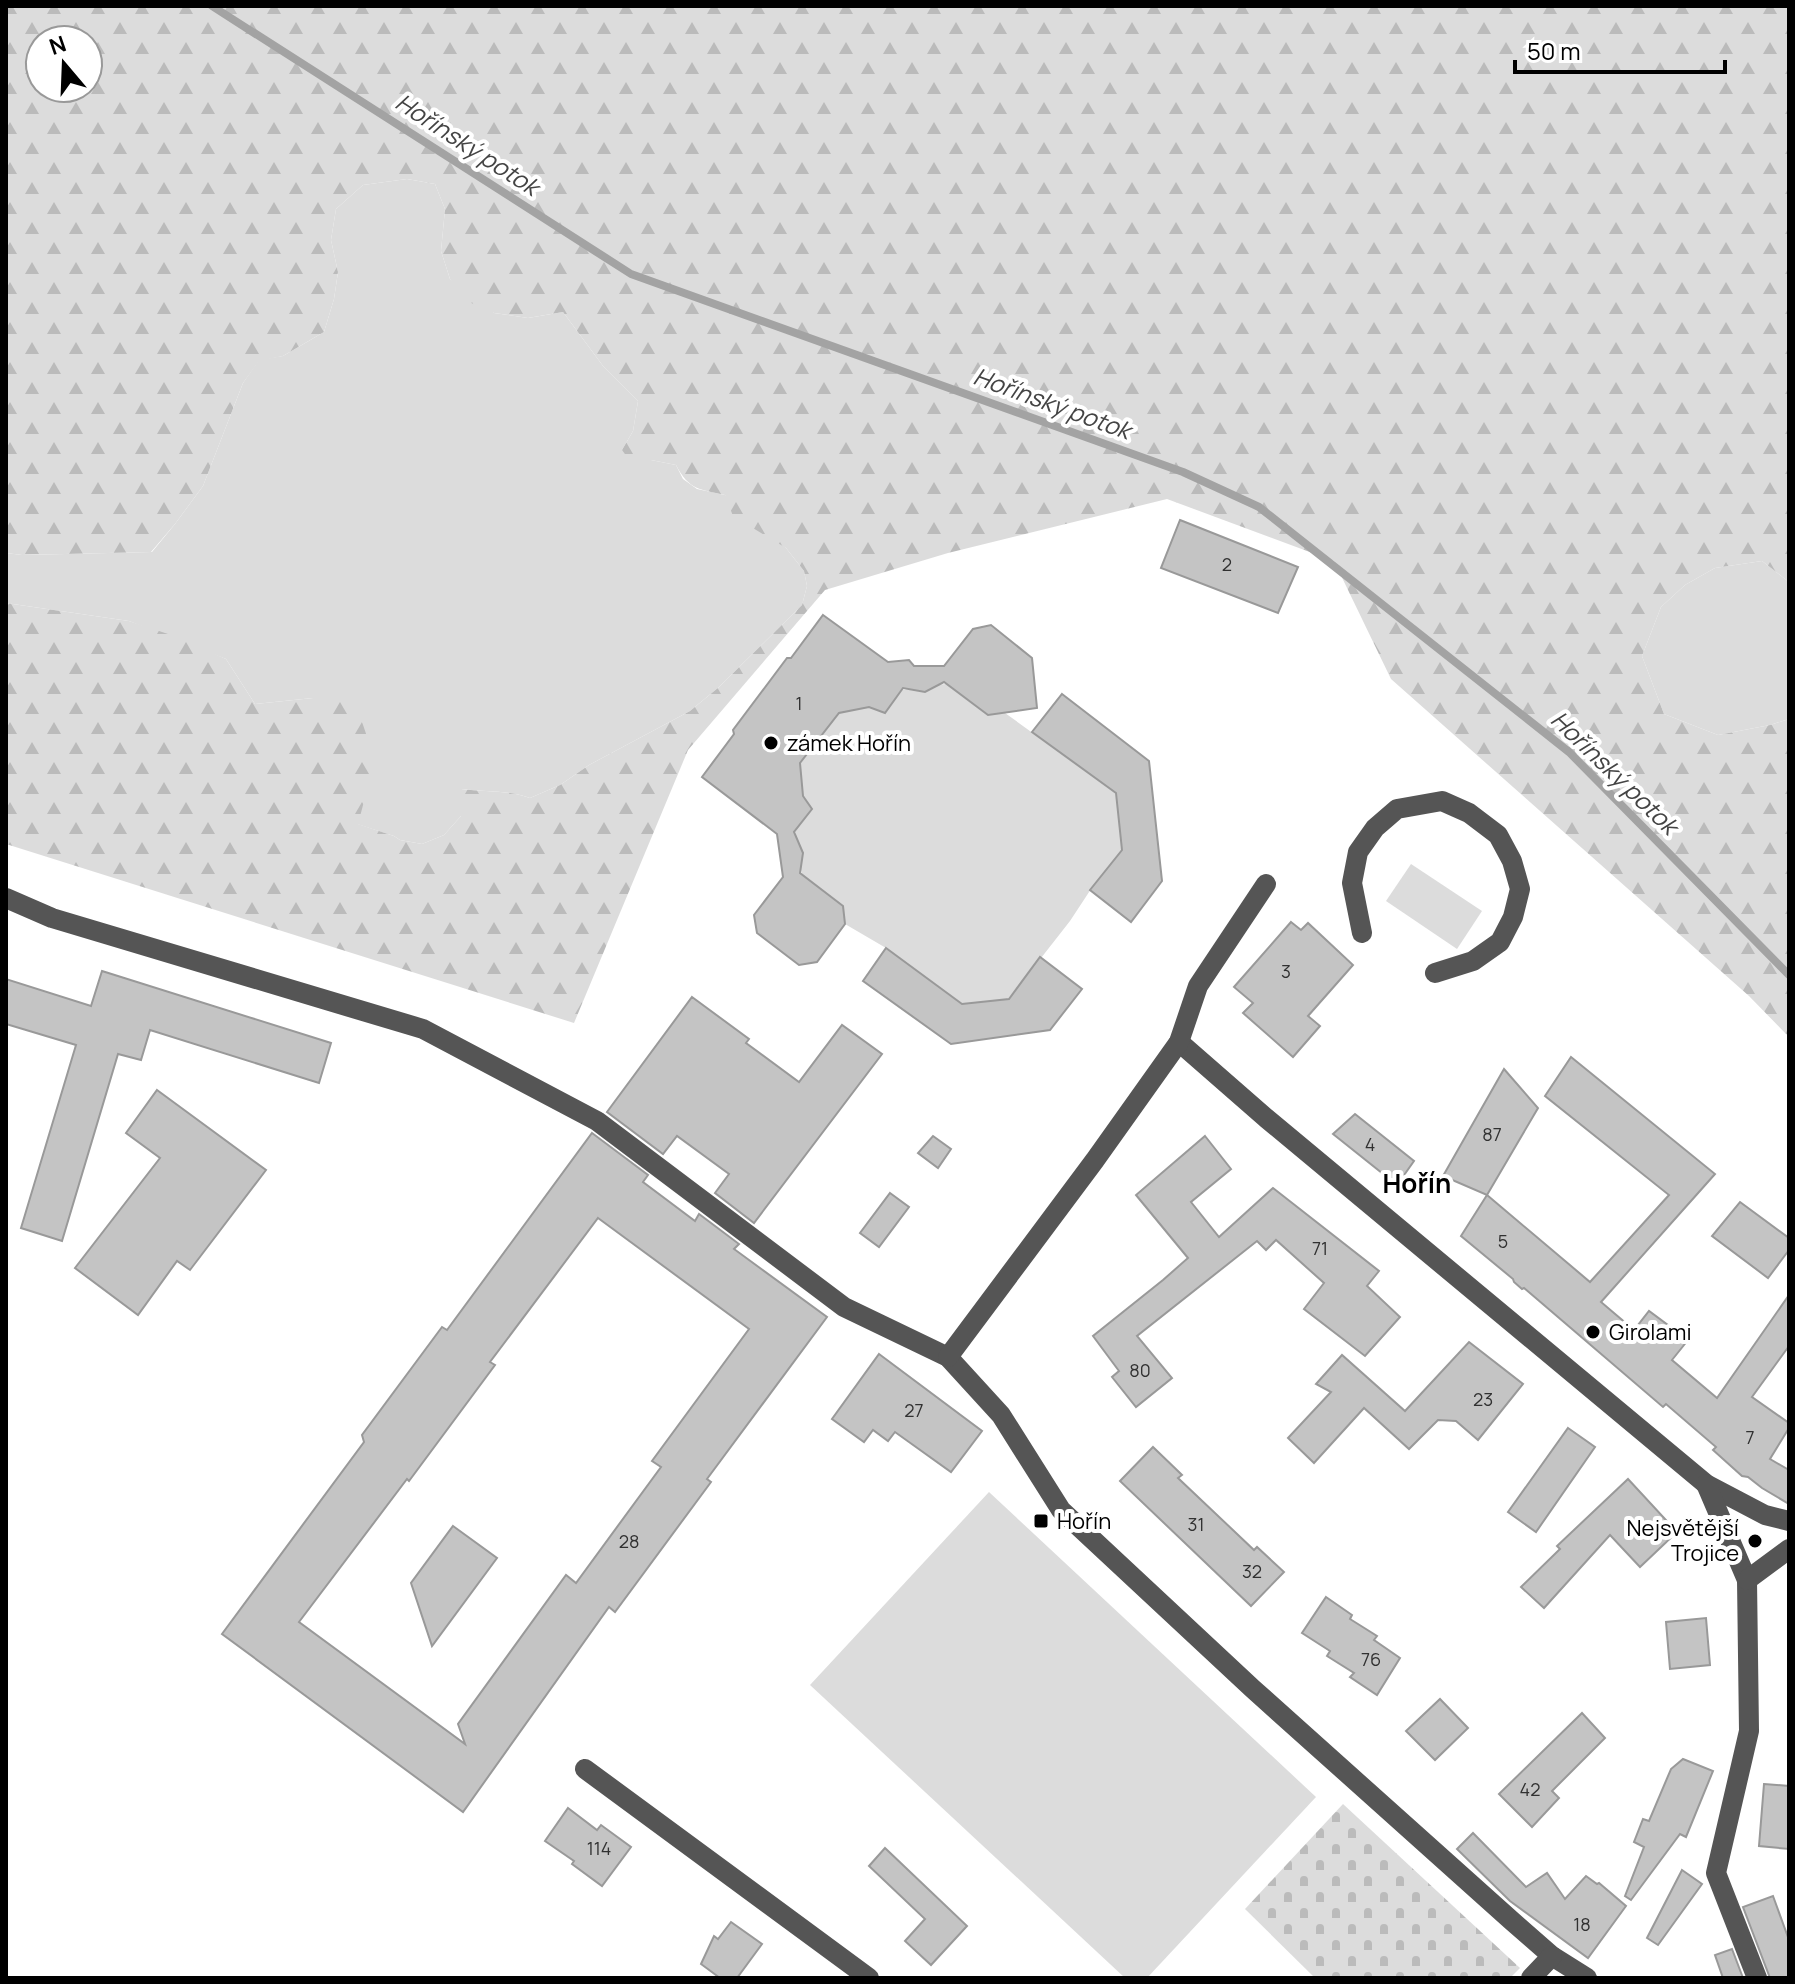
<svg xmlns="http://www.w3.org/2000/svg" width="1795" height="1984" font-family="Manrope,sans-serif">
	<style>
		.green { fill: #dcdcdc }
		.forest { fill: url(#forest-firs); fill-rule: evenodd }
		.cemetery { fill: url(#cemetery-stones) }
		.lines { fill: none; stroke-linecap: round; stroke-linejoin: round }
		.stream { stroke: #a3a3a3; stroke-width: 8 }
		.building { fill: #c4c4c4; stroke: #999; stroke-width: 2; fill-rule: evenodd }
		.minor { stroke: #555; stroke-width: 20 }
		.poi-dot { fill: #000; stroke: #fff; stroke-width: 3 }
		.labels { text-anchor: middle; stroke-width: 8; stroke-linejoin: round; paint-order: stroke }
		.number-label { font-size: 18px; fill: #313131 }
		.poi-label { font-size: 22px; fill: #000; stroke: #fff; text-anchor: start }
		.water-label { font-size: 24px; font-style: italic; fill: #444; stroke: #fff }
		.quarter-label { font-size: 26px; font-weight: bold; fill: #000; stroke: #fff }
	</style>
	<defs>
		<pattern id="forest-firs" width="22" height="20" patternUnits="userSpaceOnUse" patternTransform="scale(2)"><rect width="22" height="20" fill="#dcdcdc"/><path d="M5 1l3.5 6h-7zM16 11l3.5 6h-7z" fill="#bbb"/></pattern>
		<pattern id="cemetery-stones" width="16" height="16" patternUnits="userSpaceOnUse" patternTransform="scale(2)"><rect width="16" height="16" fill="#dcdcdc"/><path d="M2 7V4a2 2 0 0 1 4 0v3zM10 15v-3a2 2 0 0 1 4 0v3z" fill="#bbb"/></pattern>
	</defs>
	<rect width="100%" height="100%" fill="#fff"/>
	<!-- green -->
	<g class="green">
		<path d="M407,179L435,184L445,209L441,251L450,279L494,313L528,318L563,312L603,366L638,401L633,431L622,450L651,460L676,465L683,479L697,489L725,495L786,548L804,571L807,586L802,605L719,687L690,711L589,765L560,785L530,798C508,790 485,792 462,789L461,816L444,835L422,844L400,840L394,836L357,824L313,698L255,704L226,659L129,621L6,603V553L22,555L152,552L175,524L203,486L243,383L259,360L283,356L324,332L334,299L338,272L331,240L336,209L363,185Z"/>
		<polygon points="1762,561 1789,582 1789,719 1770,725 1718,735 1664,714 1642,656 1661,607 1685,585 1715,568"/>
		<polygon points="946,684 988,715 1005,713 1116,793 1122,850 1093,886 1070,921 1009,999 962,1004 886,948 845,924 843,906 802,875 800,864 801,863 803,853 799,843 797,843 795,831 812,809 803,796 791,772 830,725 829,723 844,704 854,710 869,707 885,713 902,690 913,689 925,692 935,685"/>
		<polygon points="1411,864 1482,911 1457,949 1386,901"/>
		<polygon points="989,1492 1316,1797 1147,1978 1125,1978 810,1685"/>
	</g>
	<!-- forest -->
	<path class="forest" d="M6,6H1789V582L1762,561L1715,568L1685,585L1661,607L1642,656L1664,714L1718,735L1770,725L1789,719V1037L1749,996L1391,679L1334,561L1167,499L948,553L825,590L688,750L574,1023L6,844V603L129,621L177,637L226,659L255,704L313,698L344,701L361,719L375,760L358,824L394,836L400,840L422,844L444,835L461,816V789C485,792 508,790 530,798L560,785L589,765L690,711L719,687L802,605L807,586L804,571L786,548L733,516L725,495C699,489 689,490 676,465L651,460L630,461L622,450L633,431L638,401L603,366L563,312L528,318L494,313L469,302L450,279L441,251L445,209L435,184L407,179L363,185L336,209L331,240L338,272L334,299L324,332L283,356L259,361L243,383L203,486L175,524L151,552L22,555L6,553ZM40,40H88V88H40Z"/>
	<!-- cemetery -->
	<polygon class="cemetery" points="1343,1804 1520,1968 1510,1978 1315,1978 1245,1909"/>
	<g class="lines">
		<!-- stream -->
		<polyline class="stream" points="212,6 631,274 1183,472 1259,507 1569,752 1789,975"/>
	</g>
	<!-- building -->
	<g class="building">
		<polygon points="1180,520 1298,567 1278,613 1161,568"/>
		<polygon points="823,615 888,662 909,660 914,666 944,666 973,629 991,625 1032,658 1037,708 988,715 944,682 925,692 903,688 885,713 869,707 839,713 800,763 803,796 812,809 794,832 803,853 800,873 843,906 845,924 817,962 799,965 757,933 754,915 783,877 777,834 702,777 734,734 733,730 787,658 791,658"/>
		<polygon points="1062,694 1149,761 1162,881 1131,922 1090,890 1122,850 1116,793 1032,732"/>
		<polygon points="1291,922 1301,930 1308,923 1353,965 1308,1016 1320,1026 1293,1057 1243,1013 1253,1003 1234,987"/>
		<polygon points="886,948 962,1004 1009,999 1040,957 1082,989 1050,1030 951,1044 863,981"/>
		<polygon points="102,971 331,1043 319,1083 150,1030 141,1060 118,1054 62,1241 21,1228 76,1045 6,1024 6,979 91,1006"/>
		<polygon points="692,997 749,1039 746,1043 799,1082 842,1025 882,1054 754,1223 715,1193 729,1174 677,1136 663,1154 607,1112"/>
		<polygon points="1571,1057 1715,1174 1601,1302 1634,1330 1649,1311 1688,1340 1672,1360 1717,1398 1789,1295 1789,1346 1752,1397 1789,1423 1789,1428 1770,1459 1789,1470 1789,1504 1762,1488 1748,1477 1742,1476 1713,1450 1716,1447 1666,1404 1663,1407 1524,1288 1522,1289 1514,1282 1513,1279 1461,1236 1487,1195 1590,1282 1669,1195 1545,1096"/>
		<polygon points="1504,1069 1538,1108 1487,1195 1443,1176"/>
		<polygon points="157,1090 266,1170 190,1270 177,1261 138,1315 75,1268 160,1158 126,1133"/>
		<polygon points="1355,1114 1414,1161 1397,1185 1333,1134"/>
		<path d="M592,1133L648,1175L643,1182L695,1221L699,1214L739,1244L734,1249L827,1317L707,1479L711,1482L615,1612L609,1607L463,1812L222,1634L364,1442L362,1435L442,1327L447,1330ZM598,1218L749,1329L652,1461L661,1467L576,1583L566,1575L458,1724L465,1744L299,1622L407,1479L409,1481L495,1365L490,1362Z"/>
		<polygon points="933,1136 951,1149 938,1168 918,1153"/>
		<polygon points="1205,1136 1231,1169 1191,1202 1219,1237 1273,1188 1379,1271 1367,1286 1400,1317 1365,1356 1304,1309 1324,1283 1276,1240 1266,1250 1257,1241 1137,1336 1172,1378 1136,1407 1112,1377 1119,1371 1093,1336 1163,1280 1188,1258 1136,1195"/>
		<polygon points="890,1193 909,1207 879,1247 860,1233"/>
		<polygon points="1740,1202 1789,1238 1789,1250 1768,1278 1712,1236"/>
		<polygon points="1469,1342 1523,1384 1478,1440 1456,1421 1438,1420 1409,1449 1364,1408 1314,1463 1288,1438 1331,1392 1316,1384 1342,1355 1405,1411"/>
		<polygon points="879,1354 982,1431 951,1472 895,1432 888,1441 873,1430 864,1442 832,1419"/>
		<polygon points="1568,1428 1595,1447 1536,1532 1508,1512"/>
		<polygon points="1153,1447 1182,1475 1178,1478 1254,1550 1257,1547 1284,1572 1251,1606 1120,1481"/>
		<polygon points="1628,1479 1677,1532 1640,1567 1610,1535 1544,1608 1521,1587 1560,1549 1557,1546"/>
		<polygon points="453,1526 497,1558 432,1646 411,1583"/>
		<polygon points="1326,1597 1352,1615 1350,1619 1377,1636 1374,1640 1400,1658 1377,1695 1350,1677 1354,1673 1327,1656 1330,1651 1302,1633"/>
		<polygon points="1706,1618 1710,1665 1670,1669 1666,1622"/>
		<polygon points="1440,1699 1468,1728 1435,1760 1406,1731"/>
		<polygon points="1582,1713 1605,1738 1552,1791 1559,1798 1532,1827 1499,1794"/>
		<polygon points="1683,1759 1713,1771 1686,1837 1680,1834 1631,1900 1625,1896 1644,1847 1634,1842 1643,1819 1649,1821 1671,1769"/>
		<polygon points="1764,1784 1789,1786 1789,1849 1759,1846"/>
		<polygon points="568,1808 597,1830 601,1825 631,1847 602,1886 572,1864 574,1861 545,1841"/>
		<polygon points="1473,1833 1526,1887 1547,1873 1565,1899 1586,1876 1597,1884 1599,1883 1626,1906 1588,1958 1510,1901 1457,1849"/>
		<polygon points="885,1848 967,1926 931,1965 905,1941 925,1919 869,1866"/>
		<polygon points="1682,1870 1702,1884 1658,1945 1647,1938"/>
		<polygon points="1773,1896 1789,1940 1789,1978 1770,1978 1743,1907"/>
		<polygon points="731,1922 762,1944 737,1978 720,1978 701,1964 714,1936 718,1939"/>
		<polygon points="1732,1949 1743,1978 1723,1978 1715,1955"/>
	</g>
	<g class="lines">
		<!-- minor -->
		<g class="minor">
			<polyline points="6,898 52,918 423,1029 597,1121 844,1307 948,1357 1001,1415 1061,1510 1253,1689 1512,1921 1552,1956 1587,1978"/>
			<polyline points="1362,933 1352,883 1358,852 1375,828 1397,809 1442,801 1469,813 1498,835 1512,861 1520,889 1513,917 1500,942 1473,961 1435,973"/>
			<polyline points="1179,1042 1266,1118 1706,1484 1765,1515 1789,1521"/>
			<polyline points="948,1357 1095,1160 1179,1042 1198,986 1266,884"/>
			<polyline points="1706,1484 1747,1580 1749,1731 1716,1873 1757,1978"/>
			<polyline points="1747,1580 1789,1549"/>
			<polyline points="585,1769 869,1978"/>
			<polyline points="1531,1978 1552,1956"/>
		</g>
	</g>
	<!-- markers -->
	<g class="poi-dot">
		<circle cx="771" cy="743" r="8"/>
		<circle cx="1593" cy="1332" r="8"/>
		<rect x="1033" y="1513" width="16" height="16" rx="4"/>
		<circle cx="1755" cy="1541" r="8"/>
	</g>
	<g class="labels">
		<!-- number labels -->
		<g class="number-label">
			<text x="1227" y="571">2</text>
			<text x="799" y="710">1</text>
			<text x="1286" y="978">3</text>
			<text x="1492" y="1141">87</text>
			<text x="1370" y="1151">4</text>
			<text x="1503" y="1248">5</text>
			<text x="1320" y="1255">71</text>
			<text x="1140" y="1377">80</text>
			<text x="1483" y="1406">23</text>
			<text x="914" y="1417">27</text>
			<text x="1750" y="1444">7</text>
			<text x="1196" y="1531">31</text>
			<text x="629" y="1548">28</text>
			<text x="1252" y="1578">32</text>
			<text x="1371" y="1666">76</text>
			<text x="1530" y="1796">42</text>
			<text x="599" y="1855">114</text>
			<text x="1582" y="1931">18</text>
		</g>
		<!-- poi labels -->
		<g class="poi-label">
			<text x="787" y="751">zámek Hořín</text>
			<text x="1609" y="1340">Girolami</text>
			<text x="1057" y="1529">Hořín</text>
			<text x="1739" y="1536" text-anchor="end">Nejsvětější<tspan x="1739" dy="25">Trojice</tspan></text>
		</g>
		<!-- water labels -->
		<g class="water-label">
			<text transform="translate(467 145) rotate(33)" y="8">Hořínský potok</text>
			<text transform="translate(1052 404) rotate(20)" y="8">Hořínský potok</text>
			<text transform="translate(1614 773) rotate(44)" y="8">Hořínský potok</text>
		</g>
		<!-- quarter labels -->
		<g class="quarter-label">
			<text x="1417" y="1193">Hořín</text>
		</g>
	</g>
	<!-- border -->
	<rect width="1795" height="1984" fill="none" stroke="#000000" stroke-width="16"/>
	<!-- north arrow -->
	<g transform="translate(64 64) rotate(341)"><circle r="38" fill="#ffffff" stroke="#999999" stroke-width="2"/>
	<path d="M0-6L14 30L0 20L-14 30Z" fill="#000000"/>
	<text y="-12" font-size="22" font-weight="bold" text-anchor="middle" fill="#000000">N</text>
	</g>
	<!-- scale -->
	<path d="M1515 60v12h210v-12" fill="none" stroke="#000000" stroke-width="4"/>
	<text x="1527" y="60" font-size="24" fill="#000000" stroke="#ffffff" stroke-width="6" paint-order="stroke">50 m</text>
</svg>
